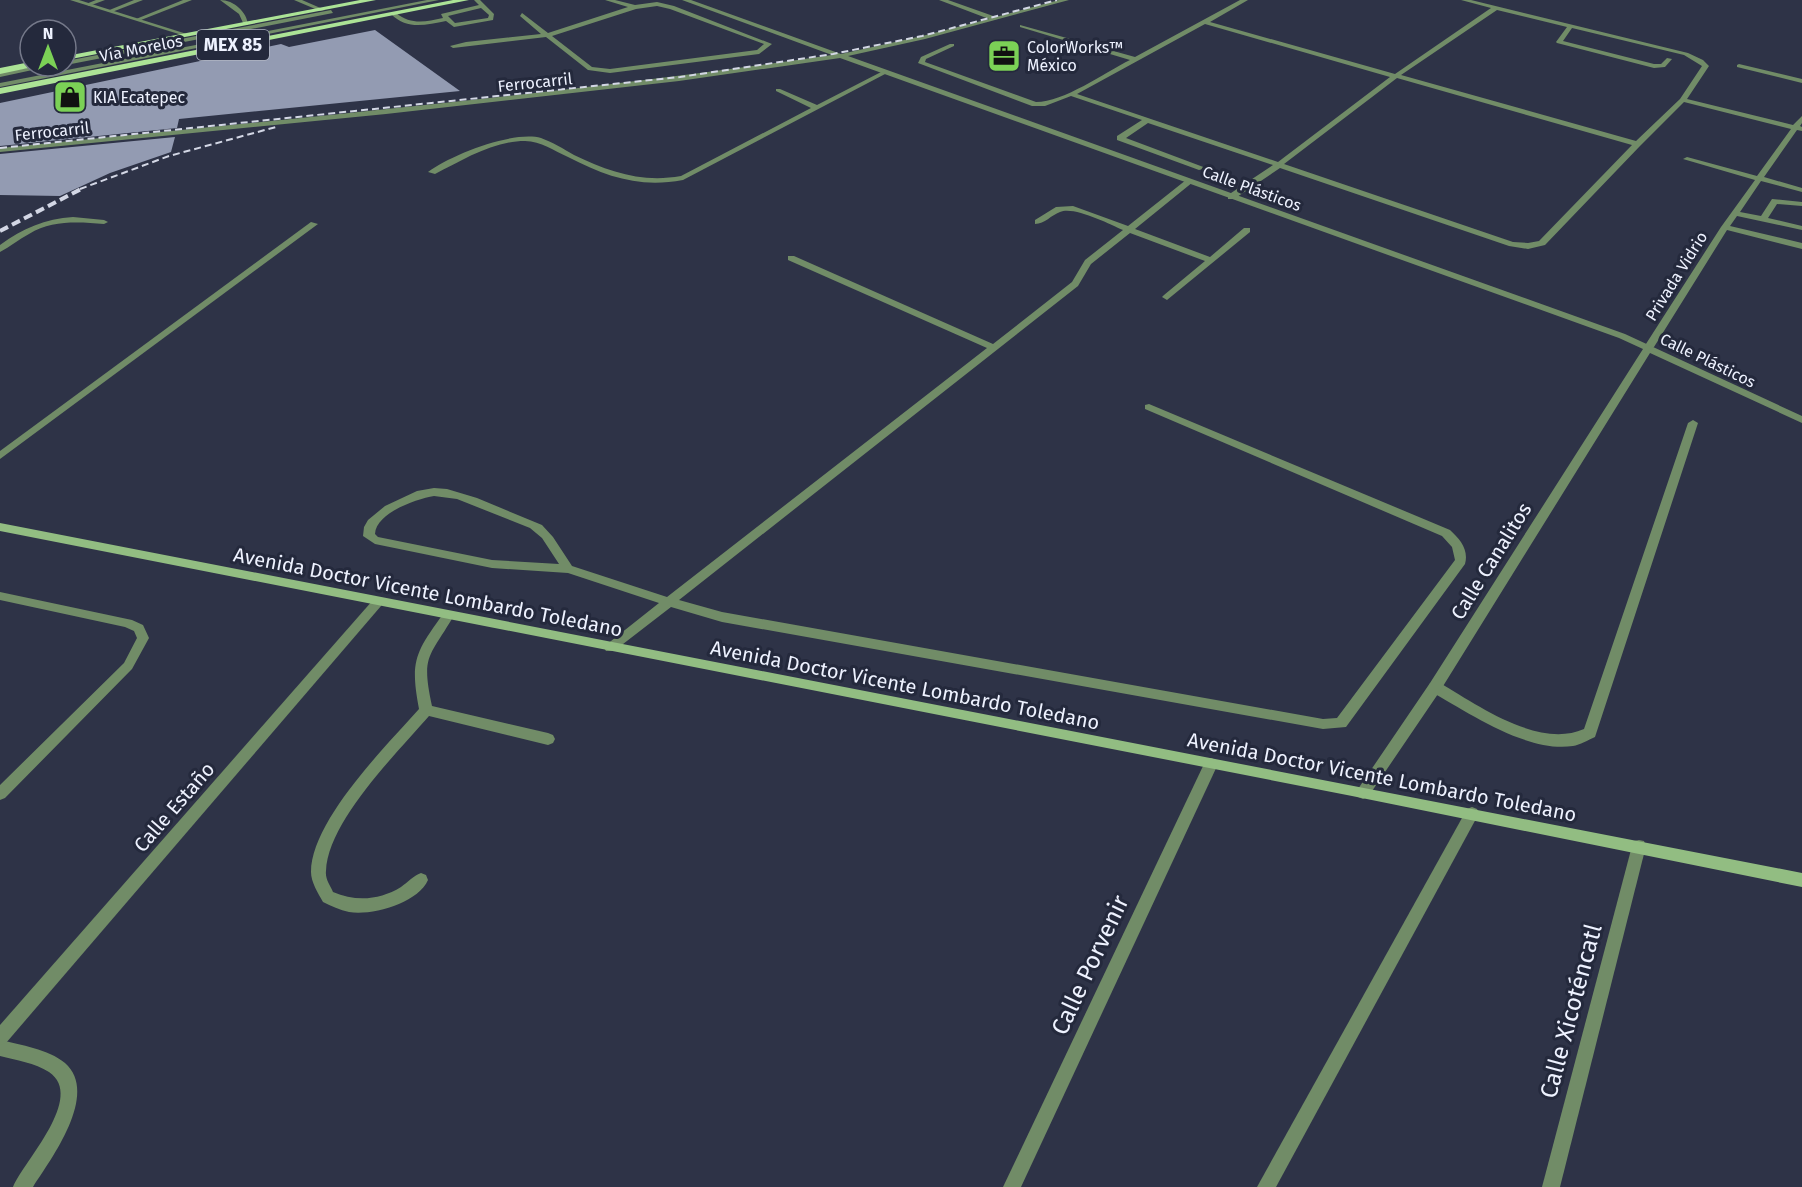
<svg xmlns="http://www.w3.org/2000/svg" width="1802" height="1187" font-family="'Fira Sans',sans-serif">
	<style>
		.building { fill: #939bb2 }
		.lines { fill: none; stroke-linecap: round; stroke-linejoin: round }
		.lane { fill: #718c67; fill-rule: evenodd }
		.street { fill: #718c67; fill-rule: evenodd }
		.secondary { fill: #92bd82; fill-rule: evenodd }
		.primary { fill: #ace396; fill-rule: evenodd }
		.rail-far1 { stroke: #d3d7e5; stroke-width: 2; stroke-dasharray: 7 4; stroke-linecap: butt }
		.rail { stroke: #d3d7e5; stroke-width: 4; stroke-dasharray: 9 4.5; stroke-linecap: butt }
		.labels { text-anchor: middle; stroke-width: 6; stroke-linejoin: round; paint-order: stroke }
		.far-poi-label { font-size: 16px; fill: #eef2ff; stroke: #24293c; text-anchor: start }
		.far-street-label { font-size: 16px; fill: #eef2ff; stroke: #24293c }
		.shield { fill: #24293c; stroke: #b1b6c4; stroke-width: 1.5 }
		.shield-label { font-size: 18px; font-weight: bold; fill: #eef2ff }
		.street-label { font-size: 20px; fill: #eef2ff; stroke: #24293c }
		.near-street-label { font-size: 24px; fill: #eef2ff; stroke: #24293c }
	</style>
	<rect width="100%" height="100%" fill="#2e3347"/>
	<!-- building -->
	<g class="building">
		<polygon points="375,30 460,91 179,119 177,128 0,146 0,103 281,44 289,47"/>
		<polygon points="175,137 171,152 110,173 60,196 0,195 0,154"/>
	</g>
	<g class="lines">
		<!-- lane -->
		<g class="lane">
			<polygon points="96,0 105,0 89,6 86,4"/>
			<polygon points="134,0 143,0 112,12 107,11"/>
			<polygon points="183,0 192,0 141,20 136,19"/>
			<path d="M220,0C234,0 247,12 248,25H244L239,14Z"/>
			<polygon points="294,0 302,0 325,10 320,11"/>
			<polygon points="427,0 439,0 0,87 0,83"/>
			<path d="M474,0H480L494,14L493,20L454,27L446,21C425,25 407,30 391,14L396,13C411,25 425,22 443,18L441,14L479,5ZM481,8L489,15L488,18L455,23L448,16Z"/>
			<path d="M605,0H615L635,5L657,2L674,6L772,44L759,54L610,73L588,70L546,37L453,48L450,46L466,42L541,34L520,16L522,13L548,33L628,7ZM657,6L670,9L764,44L757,50L610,69L592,67L552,36L636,9Z"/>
			<path d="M1240,0H1248L1210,22L1395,74L1491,8L1461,0H1471L1688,53L1703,60L1709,66L1687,99L1793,125L1802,116V123L1800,126L1802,127V131L1797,130L1764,177L1802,188V192L1761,181L1740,212L1761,216L1772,199L1802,202V206L1777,204L1768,218L1802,226V230L1737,216L1730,226L1802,243V249L1727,230L1654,347L1649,350L1644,347L1721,227L1755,180L1683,159L1687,157L1757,176L1791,129L1684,102L1640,146L1545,245L1528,249L1509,246L1280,168L1234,199H1228V195L1273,165L1148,123L1126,138L1206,168L1199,170L1117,140V136L1142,120L1071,96L1045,106H1032L918,63L921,57L950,44H954V46L926,59L925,62L1036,102C1064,102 1104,73 1130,60L1020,27V25L1135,57ZM1497,10L1567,27L1556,42L1557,43L1654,68L1665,67L1672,59L1667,58L1661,64H1654L1563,41L1572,28L1684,55L1702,66L1680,99L1636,141L1401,75ZM1205,24L1390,77L1278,162L1077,94ZM1397,78L1632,145L1539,241L1528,243L1513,242L1284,164Z"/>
			<polygon points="331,10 333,13 66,65 66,61"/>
			<polygon points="1739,64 1802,79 1802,83 1737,67 1737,65"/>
			<polygon points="37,66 51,66 0,77 0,73"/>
			<path d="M885,70L888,72L887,73L683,180C639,188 607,177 568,157C554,151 541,141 525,141C493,141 463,160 435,174L428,172C450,155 514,130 541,138C552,142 564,149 574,155C609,172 642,183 681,176L811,108L776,91V89H780L817,105Z"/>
			<path d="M1186,180L1193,182L1135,229L1210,257L1244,228H1250V232L1167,300L1162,297L1164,295L1205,261L1130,233L1091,264L1078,286L679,600L722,612L1323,719L1337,718L1455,560L1452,547L1442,536L1145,409V405L1149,404L1450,530C1460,539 1469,550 1465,564L1346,727L1323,729L722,622L671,607L614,651H606L604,648L606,645L659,603L568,573L492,568L375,544L363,536L364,527L368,520L385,506L417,491L434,488L447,489L477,498L542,525L553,537L572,566L667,597L987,348L788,260V256H794L993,344L1072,282L1085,260L1123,230C1109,224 1074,206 1060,212C1051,215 1045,224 1035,224V220L1056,207L1073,206L1128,226ZM434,496L457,499L530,528L542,538L559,564L492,560L378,537L375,534C376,513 416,499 434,496Z"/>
			<path d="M73,217L104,220L108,222L104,224C78,222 52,220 29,234C19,239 10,247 0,252V245C23,228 45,219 73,217Z"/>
			<polygon points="311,222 318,224 0,459 0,451"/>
			<path d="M1693,420L1698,423L1595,737C1588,740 1580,745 1573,746C1527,753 1469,713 1430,691L1429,687L1430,683H1440C1479,706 1539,749 1584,729L1688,423Z"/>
			<polygon points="0,592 132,620 143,625 149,638 132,669 5,798 0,800 0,785 124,663 137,638 134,631 125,627 0,600"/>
			<path d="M447,612L451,614L453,617C429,658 421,655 432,706L548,733L553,735L555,739L553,743L548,745L429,716C397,753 328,821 326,871C325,879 330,885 333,892C356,902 380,900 401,887C408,882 413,876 421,873L426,875L428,880C418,903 372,916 349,912C340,910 331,906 323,902C318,893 311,882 311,872C311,821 386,746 419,709C410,661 415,653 443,614Z"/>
			<path d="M0,1040C21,1045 48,1049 65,1063C100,1094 51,1159 33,1187H13C24,1161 86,1097 49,1072C35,1063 16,1060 0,1056Z"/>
		</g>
		<!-- street -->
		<g class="street">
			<polygon points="70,0 79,0 190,35 185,36"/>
			<path d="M682,0H691L841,54L922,36L989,19L939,0H948L996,17L1059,0H1069L925,39L848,56L1625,334L1802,416V423L1650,353L1440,691L1368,797L1363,799L1358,797L1356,793L1358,789L1430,683L1643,349L1619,338L840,58L679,81L386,114L0,152V148C278,120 556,95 832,55Z"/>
			<polygon points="377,599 383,603 381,606 6,1043 0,1045 0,1025 373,600"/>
			<polygon points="1211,758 1216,760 1218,764 1021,1187 1003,1187 1204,764 1206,760"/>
			<polygon points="1472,807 1477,809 1479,813 1477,817 1276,1187 1257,1187 1467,809"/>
			<polygon points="1639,840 1644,841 1646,846 1560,1187 1542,1187 1632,846 1634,841"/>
		</g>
		<!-- secondary -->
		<polygon class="secondary" points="0,523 1802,873 1802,887 1352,796 0,531"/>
		<!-- primary -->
		<g class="primary">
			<polygon points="360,0 376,0 66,60 66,56"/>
			<polygon points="453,0 469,0 0,94 0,88"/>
			<polygon points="30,62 30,66 33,67 0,74 0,68"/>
		</g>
		<!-- rail-far1 -->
		<g class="rail-far1">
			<polyline points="0,148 680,77 833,54 922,36 1057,0"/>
			<polyline points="80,189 169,156 276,127"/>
		</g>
		<!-- rail -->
		<polyline class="rail" points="0,231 83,188"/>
	</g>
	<!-- icons -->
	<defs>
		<symbol id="office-square" viewBox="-11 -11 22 22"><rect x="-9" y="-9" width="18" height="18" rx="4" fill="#7bd156" stroke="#24293c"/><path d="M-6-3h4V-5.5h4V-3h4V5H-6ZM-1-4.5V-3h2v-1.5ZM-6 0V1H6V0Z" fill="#111"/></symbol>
		<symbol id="shop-square" viewBox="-11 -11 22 22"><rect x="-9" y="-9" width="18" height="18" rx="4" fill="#7bd156" stroke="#24293c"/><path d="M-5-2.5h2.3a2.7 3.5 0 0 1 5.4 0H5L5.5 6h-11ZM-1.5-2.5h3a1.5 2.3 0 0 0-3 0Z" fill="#111"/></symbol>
	</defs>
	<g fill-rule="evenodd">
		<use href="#office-square" x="985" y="37" width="38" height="38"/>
		<use href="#shop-square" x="51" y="78" width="38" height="38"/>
	</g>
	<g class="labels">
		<!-- far-poi labels -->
		<g class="far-poi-label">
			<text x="1027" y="53">ColorWorks™<tspan x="1027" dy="18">México</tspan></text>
			<text x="93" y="103">KIA Ecatepec</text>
		</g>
		<!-- far-street labels -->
		<g class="far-street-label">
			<text transform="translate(141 48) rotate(-11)" y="6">Vía Morelos</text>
			<text transform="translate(535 82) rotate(-6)" y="6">Ferrocarril</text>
			<text transform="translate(52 131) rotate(-6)" y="6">Ferrocarril</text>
			<text transform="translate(1252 188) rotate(20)" y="6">Calle Plásticos</text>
			<text transform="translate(1676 276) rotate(-58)" y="6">Privada Vidrio</text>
			<text transform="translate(1708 360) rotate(26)" y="6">Calle Plásticos</text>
		</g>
		<!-- shield labels -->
		<rect class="shield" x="197" y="30" width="72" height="30" rx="4.5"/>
		<g class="shield-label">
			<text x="233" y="51">MEX 85</text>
		</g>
		<!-- street labels -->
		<g class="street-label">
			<text transform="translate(1491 561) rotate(-58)" y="7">Calle Canalitos</text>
			<text transform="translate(428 592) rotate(11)" y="7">Avenida Doctor Vicente Lombardo Toledano</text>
			<text transform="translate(905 685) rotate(11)" y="7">Avenida Doctor Vicente Lombardo Toledano</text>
			<text transform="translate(1382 777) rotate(11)" y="7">Avenida Doctor Vicente Lombardo Toledano</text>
			<text transform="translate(174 807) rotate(-49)" y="7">Calle Estaño</text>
		</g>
		<!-- near-street labels -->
		<g class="near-street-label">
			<text transform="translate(1090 965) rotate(-65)" y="8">Calle Porvenir</text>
			<text transform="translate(1571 1011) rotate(-75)" y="8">Calle Xicoténcatl</text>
		</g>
	</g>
	<!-- north arrow -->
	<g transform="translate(48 48)"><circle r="28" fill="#24293c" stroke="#75798a" stroke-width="1.5"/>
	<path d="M0-4.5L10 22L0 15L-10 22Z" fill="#7bd156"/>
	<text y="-9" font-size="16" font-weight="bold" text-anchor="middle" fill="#eef2ff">N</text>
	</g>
</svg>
